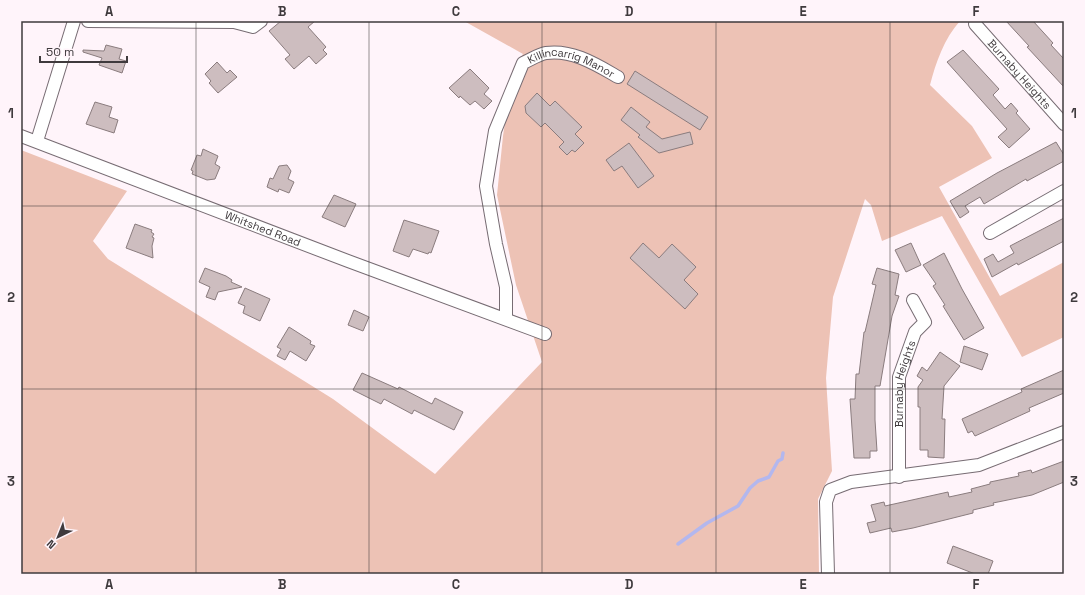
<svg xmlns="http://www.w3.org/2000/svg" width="1085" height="595" font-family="'Space Grotesk',sans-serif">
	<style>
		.green { fill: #edc2b5 }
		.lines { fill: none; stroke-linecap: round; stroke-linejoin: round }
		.stream { stroke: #b3b7ee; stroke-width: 3.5 }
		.building { fill: #cdbdbf; stroke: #8a7c7e }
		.minor-casing { stroke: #776c73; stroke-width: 14 }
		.minor { stroke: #fff; stroke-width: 12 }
		.grid { fill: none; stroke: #3f3a3d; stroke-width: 1; stroke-opacity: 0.55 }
		.labels { text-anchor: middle; stroke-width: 3; stroke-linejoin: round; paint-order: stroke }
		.street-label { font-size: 11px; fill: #3f3a3d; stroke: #fff4fa }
		.neatline { fill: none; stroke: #3f3a3d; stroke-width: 1.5 }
		.grid-label { font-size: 13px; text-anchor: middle; font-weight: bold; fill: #3f3a3d }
	</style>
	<rect width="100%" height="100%" fill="#fff4fa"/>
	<!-- green -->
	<path class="green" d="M464,21H960C944,39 936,62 930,85L972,126L992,158L939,187L1000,296L1064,262V337L1022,357L942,216L882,241L871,205L865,199L833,297L826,378L832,471L818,499L819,574H21V150L127,191L93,241L108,259L333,399L435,474L542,362L516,285L497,195L503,136L513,69L523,54Z"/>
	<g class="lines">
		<!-- stream -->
		<polyline class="stream" points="678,544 707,523 738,506 750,488 758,481 769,477 778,461 782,459 783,453"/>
	</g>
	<!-- building -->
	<g class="building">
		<polygon points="281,21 315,21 308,27 326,47 323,50 327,54 316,64 309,56 294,69 285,59 290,55 269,31"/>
		<polygon points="1006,21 1033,21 1053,43 1051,45 1064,59 1064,87 1027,47 1029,46"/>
		<polygon points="106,45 122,49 119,59 126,61 122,73 99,65 102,58 83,52 83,50 104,51"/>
		<polygon points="963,50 999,89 993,95 1005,109 1011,103 1018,111 1016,113 1030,129 1009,148 998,137 1007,129 947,62"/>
		<polygon points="217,62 227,73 230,70 237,77 218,93 209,83 211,81 205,74"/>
		<polygon points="470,69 489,88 484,94 492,101 484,109 475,101 470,105 460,96 459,98 449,88"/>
		<polygon points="635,71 708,117 700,130 627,84"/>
		<polygon points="537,93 550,106 555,101 582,127 575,134 584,143 575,152 572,150 567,155 559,147 564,142 545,123 541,127 526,113 525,106"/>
		<polygon points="95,102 112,107 109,117 118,120 114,133 86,124"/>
		<polygon points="631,107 650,122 646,127 662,139 690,132 693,144 659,153 638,137 640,135 621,120"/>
		<polygon points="1056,142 1064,155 1064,161 1027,181 1026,179 984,204 980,197 965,206 969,212 960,218 950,201 997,173"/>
		<polygon points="629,143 654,176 638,188 622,166 614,171 606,160"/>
		<polygon points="203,149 218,156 215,164 220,167 215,179 207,180 192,174 193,171 191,170 197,155 201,156"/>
		<polygon points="287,165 291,171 288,179 294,182 289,193 279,189 278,192 267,187 270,178 273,179 279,166"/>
		<polygon points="334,195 356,204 345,227 322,217"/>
		<polygon points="1064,218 1064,241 1018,265 1017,263 992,277 984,259 993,254 998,262 1014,253 1010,246"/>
		<polygon points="404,220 439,231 431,253 429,252 428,254 413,249 409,257 393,251"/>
		<polygon points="135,224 152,230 151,232 154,234 152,237 154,238 152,246 153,258 126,248"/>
		<polygon points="643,243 659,258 672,244 696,267 684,280 698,294 685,309 630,258"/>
		<polygon points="911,243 921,265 906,272 895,250"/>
		<polygon points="944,253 962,289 984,328 964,340 943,306 945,305 933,286 936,284 923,265"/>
		<polygon points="205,268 226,276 232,280 231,282 242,287 218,292 215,300 206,297 210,287 199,282"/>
		<polygon points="877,268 899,274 895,295 899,296 892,316 880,386 875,386 875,420 877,451 870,451 870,458 854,458 850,399 855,399 856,374 859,374 864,332 865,332 876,285 872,284"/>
		<polygon points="245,288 270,299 260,321 243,313 245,306 238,303"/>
		<polygon points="354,310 369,317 363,331 348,325"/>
		<polygon points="289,327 311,341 310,344 315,346 306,361 290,351 285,360 277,356 281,349 277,347"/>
		<polygon points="964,346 988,354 982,370 960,362"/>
		<polygon points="940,352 960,366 944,386 942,419 945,419 944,458 928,457 928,450 920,450 920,407 918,407 918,387 923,380 917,376 922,367 927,371"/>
		<polygon points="1064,370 1064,393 1029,408 1030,411 975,436 972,431 968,433 962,419 1022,392 1021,389"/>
		<polygon points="362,373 398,389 399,387 432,404 435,398 463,412 454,430 414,410 412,414 384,399 381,404 353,390"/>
		<polygon points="1064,461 1064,482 1032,495 993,503 994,505 973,510 973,513 913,528 892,532 891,528 870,533 867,523 876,521 871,505 884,502 885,506 948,492 949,497 972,492 971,489 990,484 990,482 1019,476 1018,473 1031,470 1032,473"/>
		<polygon points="953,546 993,561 988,574 975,574 947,563"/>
	</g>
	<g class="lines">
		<defs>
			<g id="minor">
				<polyline points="88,21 234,22 253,27 261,21"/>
				<path id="s1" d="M975,24L1064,124"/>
				<path id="s2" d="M21,136L348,261L545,334"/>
				<polyline points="37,141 74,21"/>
				<polyline points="990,233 1064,191"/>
				<path id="s3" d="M506,319V287L496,244L486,186L495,131L523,63C530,60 539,54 546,53C572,49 597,65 618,77"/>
				<path id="s4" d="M899,477V377L915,332L925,322L913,300"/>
				<polyline points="828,574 826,502 830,490 851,482 979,465 1064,432"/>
			</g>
		</defs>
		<!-- minor casing -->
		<use href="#minor" class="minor-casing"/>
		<!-- minor -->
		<use href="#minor" class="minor"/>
	</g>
	<!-- grid -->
	<path class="grid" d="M196,21V574M369,21V574M542,21V574M716,21V574M890,21V574M21,206H1064M21,389H1064"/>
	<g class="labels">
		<!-- street labels -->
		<g class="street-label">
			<text dy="4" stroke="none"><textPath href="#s3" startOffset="316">Killincarrig Manor</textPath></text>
			<text dy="4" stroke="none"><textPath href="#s1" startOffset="67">Burnaby Heights</textPath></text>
			<text dy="4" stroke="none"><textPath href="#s2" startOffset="259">Whitshed Road</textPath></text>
			<text dy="4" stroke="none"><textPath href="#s4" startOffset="94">Burnaby Heights</textPath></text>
		</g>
	</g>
	<!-- border -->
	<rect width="1085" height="595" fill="none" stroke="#fff4fa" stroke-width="44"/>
	<!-- north arrow -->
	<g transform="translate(58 537) rotate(223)" stroke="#fff4fa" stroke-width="3" paint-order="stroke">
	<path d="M0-3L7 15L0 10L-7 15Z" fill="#3f3a3d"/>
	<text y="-6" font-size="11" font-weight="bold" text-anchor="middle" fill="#3f3a3d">N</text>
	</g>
	<!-- scale -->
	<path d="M40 56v6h87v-6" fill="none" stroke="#3f3a3d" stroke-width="2"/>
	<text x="46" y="56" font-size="12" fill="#3f3a3d" stroke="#fff4fa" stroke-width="3" paint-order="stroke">50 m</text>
	<rect x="22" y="22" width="1041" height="551" class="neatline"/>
	<g class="grid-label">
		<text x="109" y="16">A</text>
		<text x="282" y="16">B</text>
		<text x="456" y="16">C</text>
		<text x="629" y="16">D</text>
		<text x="803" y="16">E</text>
		<text x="976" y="16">F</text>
		<text x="11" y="118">1</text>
		<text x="1074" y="118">1</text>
		<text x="11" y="302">2</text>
		<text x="1074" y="302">2</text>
		<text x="11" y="486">3</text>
		<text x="1074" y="486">3</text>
		<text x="109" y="589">A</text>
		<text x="282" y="589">B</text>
		<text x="456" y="589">C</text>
		<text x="629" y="589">D</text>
		<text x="803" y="589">E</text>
		<text x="976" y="589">F</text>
	</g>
</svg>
